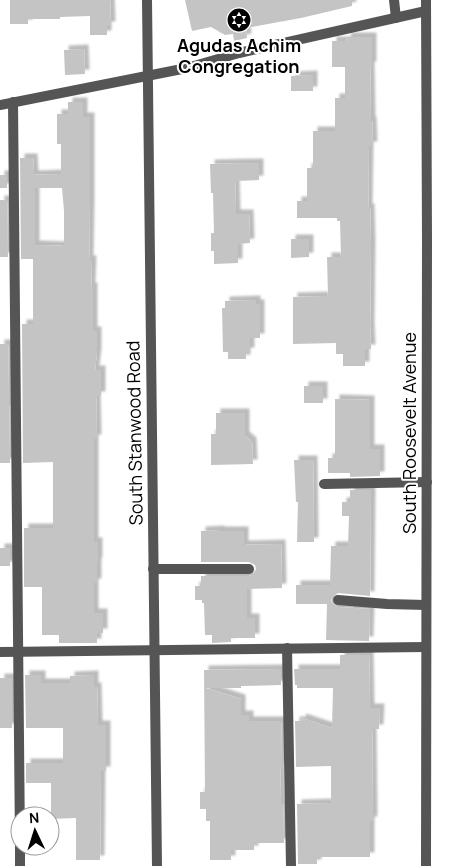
<svg xmlns="http://www.w3.org/2000/svg" width="468" height="866" font-family="Manrope,sans-serif">
	<style>
		.building { fill: #c4c4c4; fill-rule: evenodd; filter: url(#shadow) }
		.lines { fill: none; stroke-linecap: round; stroke-linejoin: round }
		.service { stroke: #555; stroke-width: 10 }
		.minor { stroke: #555; stroke-width: 10 }
		.labels { text-anchor: middle; stroke-width: 4; stroke-linejoin: round; paint-order: stroke }
		.poi-label { font-size: 18px; font-weight: bold; fill: #000; stroke: #fff }
		.street-label { font-size: 18px; fill: #000; stroke: #fff }
	</style>
	<defs>
		<filter id="shadow"><feDropShadow dx="4.5" dy="-4.5" stdDeviation="1" flood-color="#0004"/></filter>
	</defs>
	<rect width="100%" height="100%" fill="#fff"/>
	<!-- building -->
	<g class="building">
		<polygon points="10,0 110,0 111,26 107,26 107,35 90,35 90,16 60,17 60,19 28,19 28,24 10,24"/>
		<polygon points="185,0 352,0 352,6 301,18 246,28 247,38 234,41 233,34 225,35 211,27 192,31"/>
		<polygon points="346,37 372,37 372,66 370,66 371,121 372,121 373,146 369,146 368,208 370,208 371,244 370,326 371,349 365,349 365,366 343,366 343,354 336,354 336,343 293,344 293,297 328,296 327,257 341,257 340,221 337,221 337,218 297,218 297,201 307,201 307,168 313,168 313,131 335,131 335,98 345,98 345,67 332,67 332,41 347,41"/>
		<polygon points="84,49 85,74 65,75 64,50"/>
		<polygon points="313,75 313,91 291,91 291,76"/>
		<path d="M68,102H83V117H90V204L89,260H92L91,287H93V331H97V353L95,370H101V396H96L97,439H94V542H98V562H97V583H94V613H103V633H97V643H59V635H42V587H24V528H53V462L23,463L22,324H33V259H21L20,158H33L34,175L61,174V144H57V114H68ZM35,188H62L64,211V246L35,245Z"/>
		<polygon points="259,163 259,180 235,181 236,214 249,214 250,243 238,244 238,263 214,264 214,251 211,251 211,233 214,233 213,193 211,193 210,164"/>
		<rect x="0" y="175" width="7" height="13"/>
		<polygon points="0,200 7,200 8,257 0,257"/>
		<polygon points="291,239 309,239 309,257 291,258"/>
		<polygon points="256,300 256,304 260,304 260,338 250,338 250,352 246,352 246,359 228,359 228,352 223,352 222,308 225,308 225,301"/>
		<polygon points="0,344 8,344 10,463 0,463"/>
		<rect x="304" y="386" width="19" height="17"/>
		<polygon points="335,399 370,400 370,449 380,449 380,476 350,477 350,473 328,473 328,458 335,458"/>
		<polygon points="216,413 245,413 245,436 252,442 253,464 211,465 211,434 216,434"/>
		<polygon points="294,460 313,460 314,542 297,542 298,502 296,502"/>
		<polygon points="350,490 371,490 370,596 338,593 333,596 331,600 332,603 337,607 370,609 369,641 326,640 327,604 296,604 296,585 330,585 331,546 348,546 349,516 342,516 342,502 350,502"/>
		<polygon points="220,530 220,531 244,531 244,545 281,544 282,588 247,589 247,618 255,618 255,638 231,638 231,642 212,643 212,635 205,635 204,603 202,603 202,600 195,600 195,586 201,586 201,576 249,576 253,575 256,569 255,565 249,562 201,562 201,531"/>
		<rect x="0" y="548" width="10" height="18"/>
		<polygon points="340,655 369,655 370,708 380,708 379,729 372,729 373,821 370,821 370,857 317,857 317,864 298,864 297,804 331,803 331,766 296,767 295,721 301,721 302,718 332,728 333,688 297,688 297,685 295,685 294,669 340,669"/>
		<polygon points="281,669 281,685 241,686 241,688 206,688 241,699 241,715 249,715 249,721 281,721 282,767 280,767 281,804 283,804 284,843 254,843 254,850 231,850 231,860 210,860 210,821 206,821 206,809 200,809 200,792 205,792 204,670"/>
		<polygon points="25,675 41,675 41,683 70,683 70,676 94,675 94,687 97,687 98,725 106,725 106,771 101,771 100,860 76,860 76,818 51,819 51,783 26,783 26,763 63,763 63,728 26,728"/>
		<rect x="0" y="678" width="12" height="50"/>
	</g>
	<g class="lines">
		<!-- service -->
		<g class="service">
			<polyline points="394,0 396,18"/>
			<polyline points="13,102 20,845"/>
			<polyline points="0,105 187,68 239,53 426,11"/>
			<polyline points="324,484 427,482"/>
			<polyline points="153,569 249,569"/>
			<polyline points="338,600 387,604 426,605"/>
			<polyline points="287,648 291,866"/>
			<polyline points="0,652 426,647"/>
			<polyline points="20,846 20,866"/>
		</g>
		<!-- minor -->
		<g class="minor">
			<polyline points="147,0 157,866"/>
			<polyline points="426,866 427,241 426,0"/>
		</g>
	</g>
	<!-- icons -->
	<defs>
		<symbol id="synagogue-disc" viewBox="-11 -11 22 22"><circle r="9.5" fill="#000" stroke="#fff"/><path d="M0-6.5L5.6 3.2H-5.6ZM0 6.5L5.6-3.2H-5.6Z" fill="#fff"/></symbol>
	</defs>
	<g fill-rule="evenodd">
		<use href="#synagogue-disc" x="225" y="6" width="28" height="28"/>
	</g>
	<g class="labels">
		<!-- poi labels -->
		<g class="poi-label">
			<text x="239" y="52">Agudas Achim<tspan x="239" dy="21">Congregation</tspan></text>
		</g>
		<!-- street labels -->
		<g class="street-label">
			<text transform="translate(135 433) rotate(-91)" y="6">South Stanwood Road</text>
			<text transform="translate(410 433) rotate(-90)" y="6">South Roosevelt Avenue</text>
		</g>
	</g>
	<!-- north arrow -->
	<g transform="translate(35 831) rotate(356)"><circle r="24" fill="#ffffff" stroke="#999999"/>
	<path d="M0-4L9 19L0 12L-9 19Z" fill="#000000"/>
	<text y="-8" font-size="14" font-weight="bold" text-anchor="middle" fill="#000000">N</text>
	</g>
</svg>
